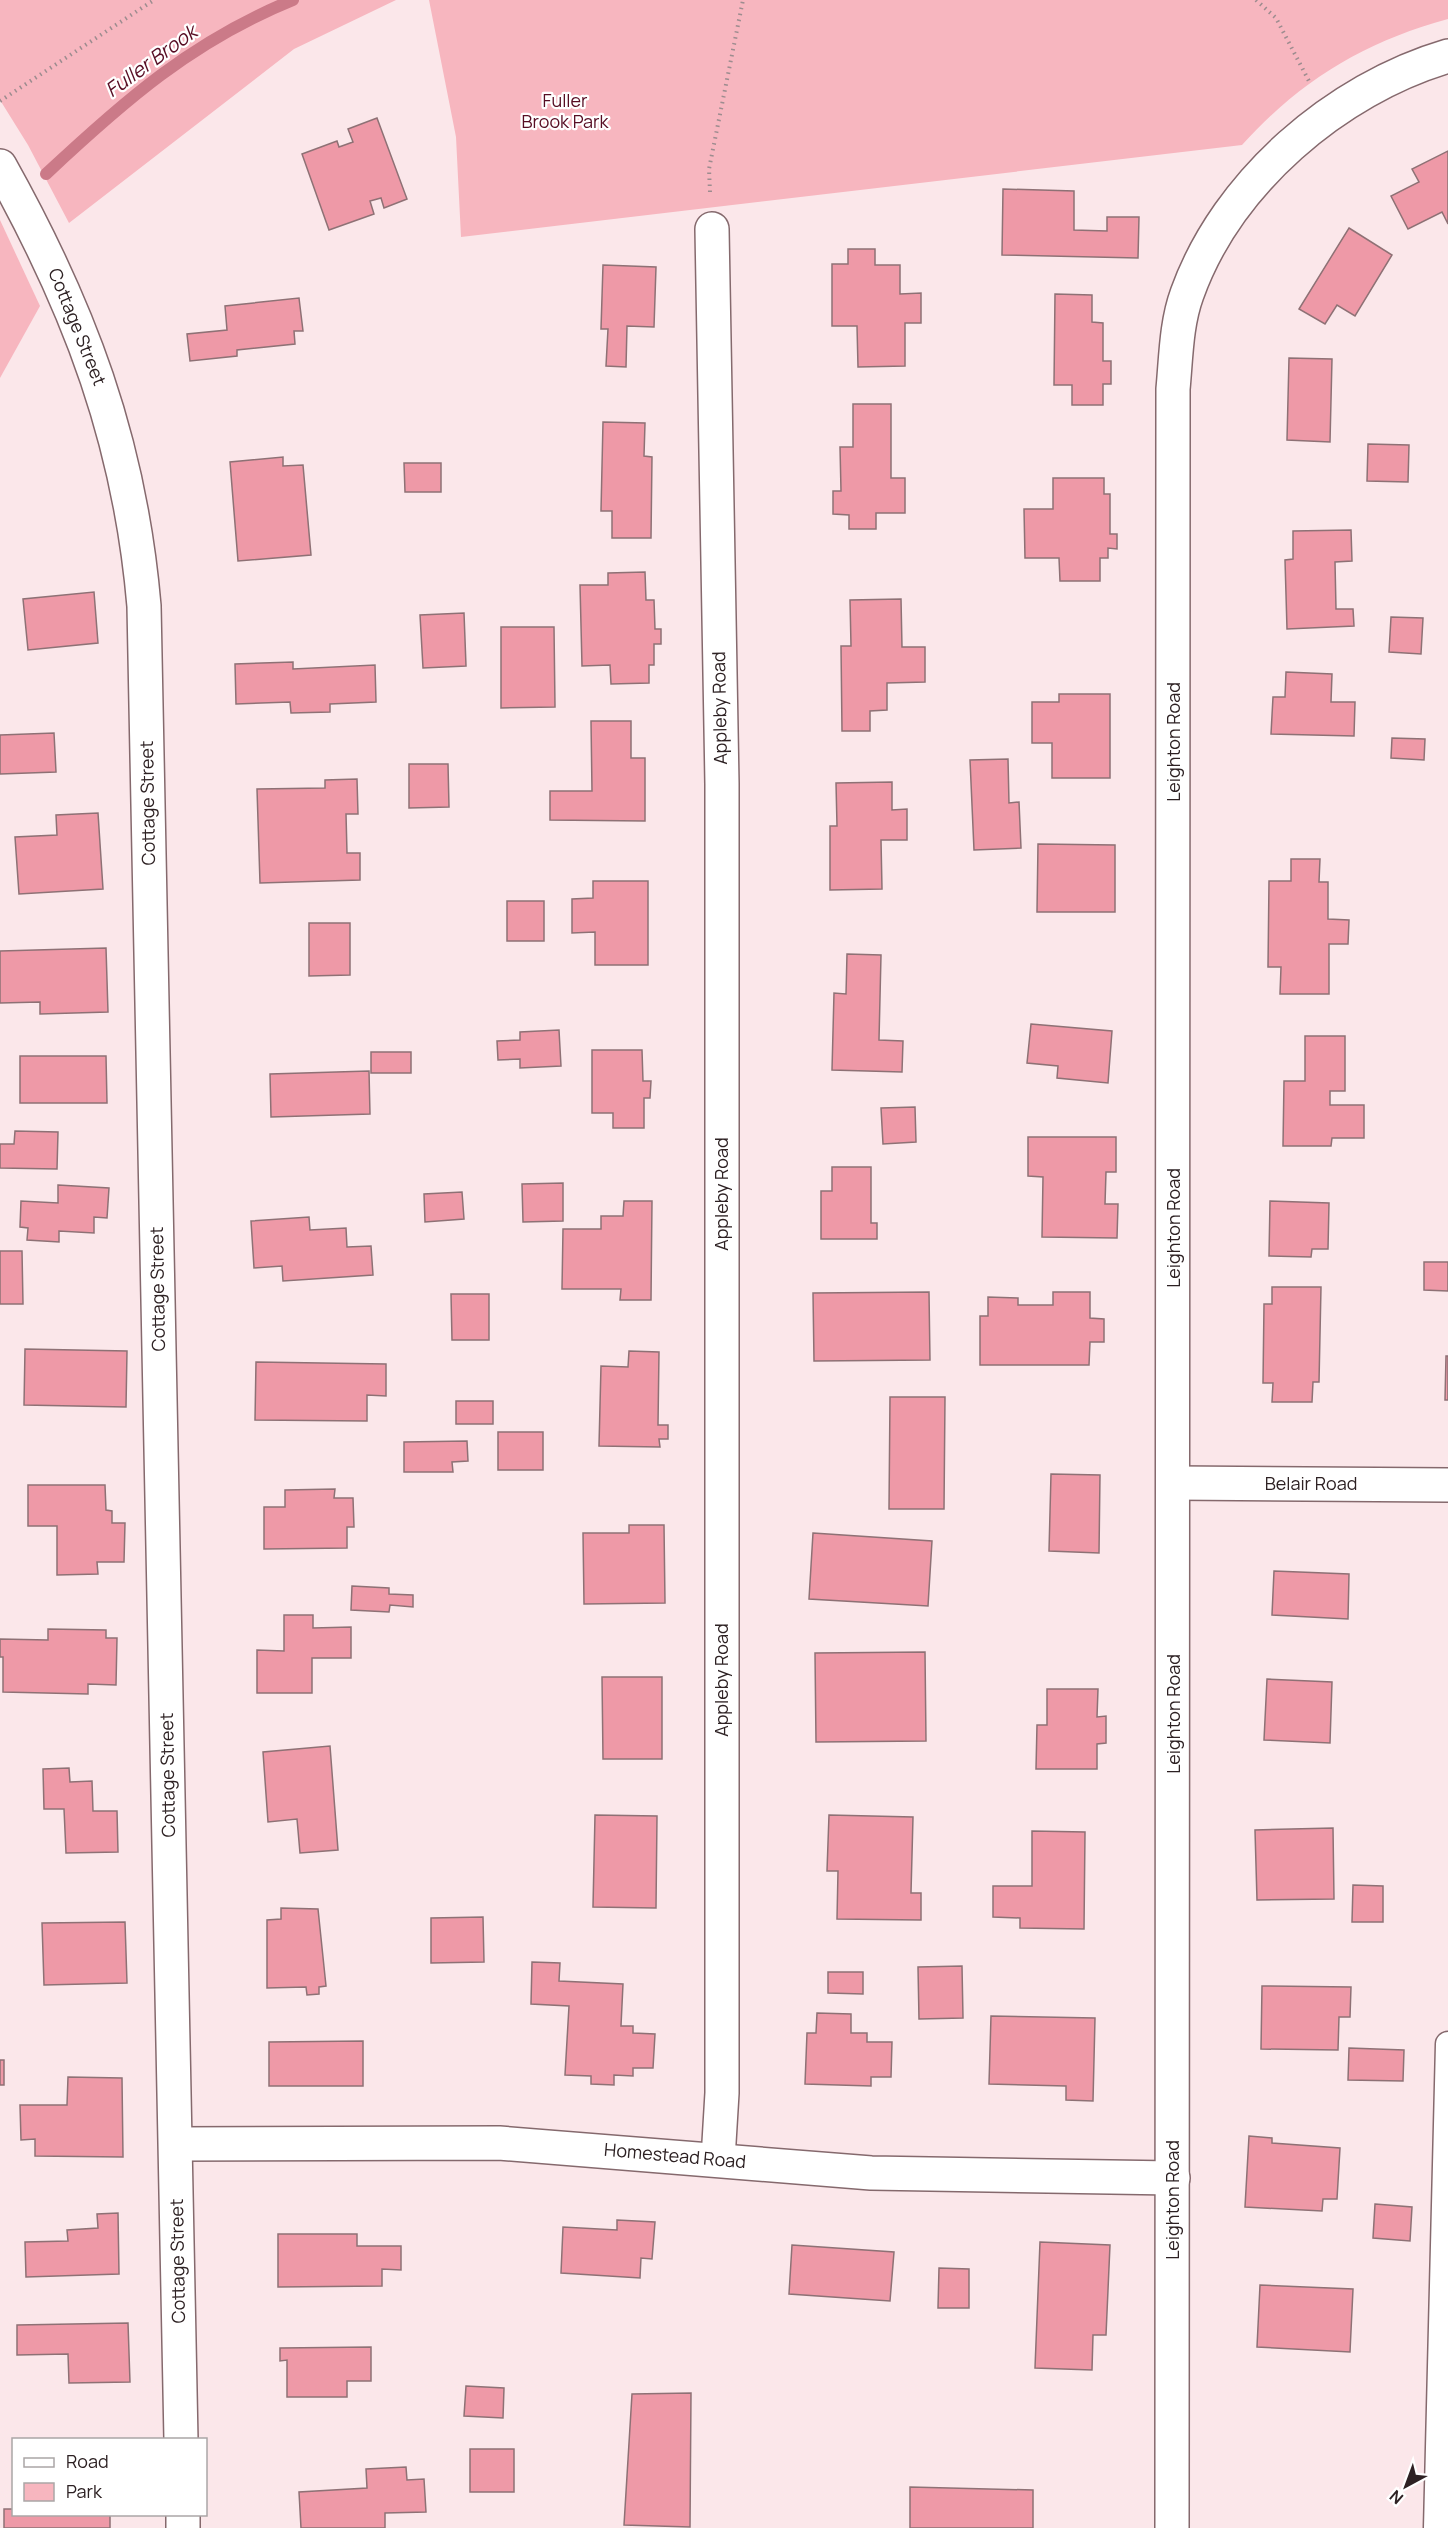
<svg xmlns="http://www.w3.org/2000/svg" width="1448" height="2528" font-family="Manrope,sans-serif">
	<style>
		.green { fill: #f7b6bf }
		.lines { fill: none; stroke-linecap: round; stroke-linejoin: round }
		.stream { stroke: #cb7a88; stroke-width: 12 }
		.building { fill: #ee99a7; stroke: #8e7175; stroke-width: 1.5 }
		.service-casing { stroke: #85696d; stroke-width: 27 }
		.minor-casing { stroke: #85696d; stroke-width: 36 }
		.path { stroke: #9d8c8f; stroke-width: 4; stroke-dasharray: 1.5 4.5; stroke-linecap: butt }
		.service { stroke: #fff; stroke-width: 24 }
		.minor { stroke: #fff; stroke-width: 33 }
		.labels { text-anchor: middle; stroke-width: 4.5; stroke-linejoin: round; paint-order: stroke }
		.park-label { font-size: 18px; fill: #570d23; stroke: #fff }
		.street-label { font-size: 18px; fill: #2d2123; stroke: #fff }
		.water-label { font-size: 20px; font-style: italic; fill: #570c23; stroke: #fff }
	</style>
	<rect width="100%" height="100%" fill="#fbe7ea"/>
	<!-- green -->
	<g class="green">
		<polygon points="0,0 396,0 294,49 69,223 28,145 0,100"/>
		<path d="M429,0H1448V19C1364,42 1301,80 1242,145L461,237L456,137Z"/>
		<polygon points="0,220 40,306 0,378"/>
	</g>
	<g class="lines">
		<!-- stream -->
		<path class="stream" d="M46,174C124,101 192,41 293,0"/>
	</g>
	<!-- building -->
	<g class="building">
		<polygon points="377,118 407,199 384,208 381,198 370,201 374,214 329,230 302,154 337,141 339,147 353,142 348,129"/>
		<polygon points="1448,151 1448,224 1442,212 1408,229 1391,196 1419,182 1412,169"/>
		<polygon points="1003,189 1074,191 1074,230 1107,231 1107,217 1139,217 1138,258 1002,255"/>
		<polygon points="1349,228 1392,255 1355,316 1337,305 1325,324 1299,309"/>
		<polygon points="848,249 875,249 875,265 900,265 900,294 921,293 921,323 905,323 905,366 858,367 857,326 832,326 832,264 848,264"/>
		<polygon points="603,265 656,267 654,327 627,326 626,367 606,366 608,329 601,329"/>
		<polygon points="1055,294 1092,295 1092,322 1103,323 1103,361 1111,361 1111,384 1103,384 1103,405 1072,405 1072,385 1054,385"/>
		<polygon points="299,298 303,331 294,331 295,344 237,350 237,356 190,361 187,334 227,330 225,306"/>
		<polygon points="1289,358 1332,359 1330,442 1287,440"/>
		<polygon points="853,404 891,404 891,478 905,478 905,513 876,513 876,529 849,529 849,515 833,514 833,491 841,491 840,447 853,447"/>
		<polygon points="603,422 645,423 644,456 652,457 651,538 612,538 612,511 601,511"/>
		<polygon points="1368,444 1409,445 1408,482 1367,481"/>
		<polygon points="283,457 283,466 303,465 311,555 238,561 230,462"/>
		<polygon points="404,463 441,463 441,492 405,492"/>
		<polygon points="1053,478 1104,478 1104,494 1110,494 1110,534 1117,534 1117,549 1108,548 1108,558 1100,558 1100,581 1060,581 1059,558 1025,558 1024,509 1053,509"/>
		<polygon points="1351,530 1352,561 1335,562 1336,609 1353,609 1354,626 1287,629 1285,560 1293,559 1293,531"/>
		<polygon points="645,572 646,600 654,600 655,629 661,629 661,644 654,644 654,665 649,665 649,683 611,684 610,665 582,666 580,585 608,585 608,573"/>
		<polygon points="94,592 98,643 28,650 23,599"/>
		<polygon points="901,599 902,647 925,647 925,682 887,683 887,710 870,711 870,731 842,731 841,646 851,646 850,600"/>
		<polygon points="464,613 466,666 423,668 420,615"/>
		<polygon points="1391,617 1423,618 1421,654 1389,652"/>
		<polygon points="501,627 554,627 555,707 501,708"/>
		<polygon points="293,662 293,669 375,665 376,702 330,704 330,712 291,713 290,702 236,704 235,664"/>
		<polygon points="1286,672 1332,674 1331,702 1355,702 1354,736 1271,734 1273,697 1285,697"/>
		<polygon points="1059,694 1110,694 1110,778 1052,778 1052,743 1032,743 1032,702 1059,702"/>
		<polygon points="591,721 631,721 631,758 645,758 645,821 550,820 550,791 592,791"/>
		<polygon points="54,733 56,772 0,774 0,735"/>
		<polygon points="1392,738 1425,739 1424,760 1391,758"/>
		<polygon points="1008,759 1009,803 1019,802 1021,848 974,850 970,760"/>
		<polygon points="409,764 448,764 449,807 409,808"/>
		<polygon points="357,779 358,814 346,814 347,853 360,853 360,880 260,883 257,789 325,788 325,780"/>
		<polygon points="892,782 892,810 907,809 907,840 881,840 882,889 830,890 830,826 837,826 836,783"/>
		<polygon points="98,813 103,889 19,894 15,837 57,835 56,815"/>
		<polygon points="1038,844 1115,845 1115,912 1037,912"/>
		<polygon points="1291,859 1320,859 1319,882 1328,882 1328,919 1349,920 1348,944 1329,944 1329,994 1280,994 1281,967 1268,967 1269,881 1291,881"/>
		<polygon points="593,881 648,881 648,965 595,965 595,932 572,933 572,899 593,898"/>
		<rect x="507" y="901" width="37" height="40"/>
		<polygon points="309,923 350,923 350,975 309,976"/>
		<polygon points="106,948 108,1012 40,1014 40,1002 0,1003 0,951"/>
		<polygon points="847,954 881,955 879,1040 903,1041 902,1072 832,1070 834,993 846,994"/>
		<polygon points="1031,1024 1112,1031 1108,1083 1057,1078 1058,1066 1027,1063"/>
		<polygon points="559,1030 561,1066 520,1068 520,1059 498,1060 497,1041 520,1040 520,1032"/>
		<polygon points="1305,1036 1345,1036 1345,1091 1330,1091 1330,1105 1364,1105 1364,1138 1332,1138 1331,1146 1283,1146 1284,1081 1305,1081"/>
		<polygon points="592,1050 642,1050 643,1081 651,1081 650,1098 644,1098 644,1128 613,1128 613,1113 592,1113"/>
		<rect x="371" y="1052" width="40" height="21"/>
		<polygon points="20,1056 106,1056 107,1103 20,1103"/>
		<polygon points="369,1071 370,1114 271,1117 270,1074"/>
		<polygon points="915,1107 916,1142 883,1144 881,1108"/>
		<polygon points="15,1131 58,1132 57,1169 0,1168 0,1144 14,1144"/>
		<polygon points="1028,1137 1116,1137 1116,1172 1106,1172 1105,1204 1118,1204 1117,1238 1042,1237 1043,1177 1028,1176"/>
		<polygon points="832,1167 871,1167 871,1223 877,1223 877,1239 821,1239 821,1191 832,1191"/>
		<polygon points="563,1183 563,1221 523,1222 522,1184"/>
		<polygon points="58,1185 109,1188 107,1218 94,1217 94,1233 59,1231 59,1242 27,1240 28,1228 20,1227 21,1201 58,1203"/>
		<polygon points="462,1192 464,1219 425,1222 424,1194"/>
		<polygon points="624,1201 652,1201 651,1300 620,1300 621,1289 562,1289 563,1229 601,1229 601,1216 623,1216"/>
		<polygon points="1270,1201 1329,1203 1328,1249 1312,1249 1311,1257 1269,1256"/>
		<polygon points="309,1217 310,1230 346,1228 347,1247 371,1246 373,1275 283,1281 282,1266 254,1268 251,1221"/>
		<polygon points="0,1251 22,1251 23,1304 0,1304"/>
		<polygon points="1424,1262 1448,1262 1448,1291 1424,1290"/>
		<polygon points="1272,1287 1321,1287 1319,1382 1313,1382 1312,1402 1272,1402 1273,1383 1263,1383 1264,1304 1272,1304"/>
		<polygon points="929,1292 930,1360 814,1361 813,1293"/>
		<polygon points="1053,1292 1090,1292 1090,1318 1104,1319 1104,1342 1090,1342 1089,1365 980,1365 980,1316 988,1316 988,1297 1018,1298 1018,1305 1053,1305"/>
		<polygon points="451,1294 489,1294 489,1340 452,1340"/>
		<polygon points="25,1349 127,1351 126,1407 24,1405"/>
		<polygon points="629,1351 659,1352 658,1425 668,1425 668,1439 659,1439 660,1447 599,1446 601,1366 628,1367"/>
		<polygon points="1446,1356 1448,1356 1448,1400 1445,1400"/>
		<polygon points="256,1362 386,1364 386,1396 367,1395 367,1421 255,1420"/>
		<polygon points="890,1397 945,1397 944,1509 889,1509"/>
		<rect x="456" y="1401" width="37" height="23"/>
		<rect x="498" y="1432" width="45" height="38"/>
		<polygon points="467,1441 468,1461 452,1462 453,1472 404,1472 404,1442"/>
		<polygon points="1051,1474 1100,1475 1099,1553 1049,1551"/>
		<polygon points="28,1485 105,1485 106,1510 112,1511 112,1523 125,1523 124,1562 97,1562 98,1574 57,1575 57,1526 28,1526"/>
		<polygon points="335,1489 334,1498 353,1498 354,1527 347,1527 347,1548 264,1549 264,1507 285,1507 285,1490"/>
		<polygon points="629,1525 664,1525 665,1603 584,1604 583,1533 629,1533"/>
		<polygon points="813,1533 932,1541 928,1606 809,1599"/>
		<polygon points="1274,1571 1349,1574 1348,1619 1272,1615"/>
		<polygon points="352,1586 389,1588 389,1594 413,1595 413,1607 390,1605 389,1612 351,1610"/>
		<polygon points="284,1615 313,1615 313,1628 351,1627 351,1658 312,1658 312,1693 257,1693 257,1650 284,1651"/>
		<polygon points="48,1629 106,1630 106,1638 117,1638 116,1685 88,1684 88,1694 3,1692 3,1657 0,1657 0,1639 48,1640"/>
		<polygon points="925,1652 926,1741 816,1742 815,1653"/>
		<polygon points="602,1677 662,1677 662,1759 603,1759"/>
		<polygon points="1267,1679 1332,1682 1330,1743 1264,1740"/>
		<polygon points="1047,1689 1098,1689 1097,1717 1106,1716 1106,1743 1097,1744 1097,1769 1036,1769 1037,1725 1047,1725"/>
		<polygon points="330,1746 338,1850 300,1853 297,1819 268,1822 263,1752"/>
		<polygon points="69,1768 70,1782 92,1781 93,1811 117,1811 118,1852 66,1853 64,1809 44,1809 43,1769"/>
		<polygon points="595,1815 657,1816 656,1908 593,1907"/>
		<polygon points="829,1815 913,1817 911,1893 921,1893 921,1920 837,1919 838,1871 827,1871"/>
		<polygon points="1333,1828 1334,1899 1257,1900 1255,1830"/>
		<polygon points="1032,1831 1085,1832 1084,1929 1020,1928 1020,1918 993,1917 993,1886 1032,1886"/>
		<polygon points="1353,1885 1383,1886 1383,1922 1352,1922"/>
		<polygon points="281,1908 318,1909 326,1986 319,1987 319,1994 307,1995 306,1987 267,1988 267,1920 281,1919"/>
		<polygon points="483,1917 484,1962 431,1963 431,1918"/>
		<polygon points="125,1922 127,1983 44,1985 42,1923"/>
		<polygon points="532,1962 560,1963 559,1981 623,1984 621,2026 633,2026 633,2033 655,2034 653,2068 633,2068 633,2076 614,2075 614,2085 591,2084 591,2076 565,2075 569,2006 531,2004"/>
		<polygon points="962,1966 963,2018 919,2019 918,1967"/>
		<polygon points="828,1972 863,1972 863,1994 828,1993"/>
		<polygon points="1262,1986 1351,1987 1350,2017 1339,2017 1338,2050 1261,2049"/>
		<polygon points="817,2013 851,2014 851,2033 867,2033 867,2042 892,2042 891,2077 871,2077 871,2086 805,2084 807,2033 816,2033"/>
		<polygon points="991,2016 1095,2018 1093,2101 1066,2100 1066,2086 989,2084"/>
		<polygon points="363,2041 363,2086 269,2086 269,2042"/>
		<polygon points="1349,2048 1404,2050 1403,2081 1348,2080"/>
		<rect x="0" y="2060" width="4" height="25"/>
		<polygon points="68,2077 122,2078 123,2157 35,2156 35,2139 21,2140 20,2105 67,2105"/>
		<polygon points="1249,2136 1272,2138 1272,2143 1340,2148 1337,2199 1323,2199 1322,2211 1245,2207"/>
		<polygon points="1375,2204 1412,2207 1410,2241 1373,2238"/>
		<polygon points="118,2213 119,2274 26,2277 25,2242 68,2241 67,2230 98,2228 97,2214"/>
		<polygon points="617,2220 655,2222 652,2259 641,2258 640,2278 561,2273 563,2227 617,2230"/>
		<polygon points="278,2234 357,2234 357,2246 401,2246 401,2270 382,2269 382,2286 278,2287"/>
		<polygon points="1040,2242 1110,2245 1106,2335 1093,2335 1092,2370 1035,2368"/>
		<polygon points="792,2245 894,2252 890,2301 789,2294"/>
		<polygon points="939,2268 969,2269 969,2308 938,2308"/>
		<polygon points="1260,2285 1353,2289 1350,2352 1257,2347"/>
		<polygon points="128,2323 130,2382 69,2383 68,2354 17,2355 17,2325"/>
		<polygon points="371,2347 371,2381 347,2381 347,2397 287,2397 287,2360 280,2361 280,2348"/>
		<polygon points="466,2386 504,2388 503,2418 464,2416"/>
		<polygon points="691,2393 690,2527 624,2525 632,2394"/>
		<rect x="470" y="2449" width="44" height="43"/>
		<polygon points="406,2467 407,2480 424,2479 426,2512 385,2513 385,2528 301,2528 299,2492 367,2488 366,2469"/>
		<polygon points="910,2487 1033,2490 1033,2528 910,2528"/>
		<polygon points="4,2509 14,2509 14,2514 110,2514 110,2528 4,2528"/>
	</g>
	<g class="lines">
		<defs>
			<polyline id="service" points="1436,2528 1448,2044"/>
			<g id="minor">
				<path d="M0,166C80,309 130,442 144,606L181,2440"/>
				<polyline points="712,229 722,784 722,2093 718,2159"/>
				<polyline points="1174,1483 1448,1485"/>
				<polyline points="176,2144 499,2143 871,2173 1173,2178"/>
				<polyline points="183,2514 183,2528"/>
				<path d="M1172,2528L1173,389C1176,358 1176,324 1187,294C1227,182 1336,89 1448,56"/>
			</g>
		</defs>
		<!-- service casing -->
		<use href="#service" class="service-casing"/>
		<!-- minor casing -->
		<use href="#minor" class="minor-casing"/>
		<!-- path -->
		<g class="path">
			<polyline points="1256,0 1276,18 1310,83"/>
			<polyline points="0,101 154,0"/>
			<polyline points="710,192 709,169 743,0"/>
		</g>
		<!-- service -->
		<use href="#service" class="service"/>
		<!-- minor -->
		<use href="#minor" class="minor"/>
	</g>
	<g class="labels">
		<!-- park labels -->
		<g class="park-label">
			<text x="565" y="107">Fuller<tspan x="565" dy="21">Brook Park</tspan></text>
		</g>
		<!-- street labels -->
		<g class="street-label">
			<text transform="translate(77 327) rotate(68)" y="6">Cottage Street</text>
			<text transform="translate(720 708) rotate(-91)" y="6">Appleby Road</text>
			<text transform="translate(1174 742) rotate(-90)" y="6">Leighton Road</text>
			<text transform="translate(148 803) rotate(-91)" y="6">Cottage Street</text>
			<text transform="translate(722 1194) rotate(-90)" y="6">Appleby Road</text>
			<text transform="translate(1174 1228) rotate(-90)" y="6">Leighton Road</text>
			<text transform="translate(158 1289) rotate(-91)" y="6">Cottage Street</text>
			<text x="1311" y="1490">Belair Road</text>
			<text transform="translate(722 1680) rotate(-90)" y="6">Appleby Road</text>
			<text transform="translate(1174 1714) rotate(-90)" y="6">Leighton Road</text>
			<text transform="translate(168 1775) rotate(-91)" y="6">Cottage Street</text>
			<text transform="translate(675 2156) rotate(5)" y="6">Homestead Road</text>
			<text transform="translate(1173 2200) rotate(-90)" y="6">Leighton Road</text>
			<text transform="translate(178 2261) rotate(-91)" y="6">Cottage Street</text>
		</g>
		<!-- water labels -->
		<g class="water-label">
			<text transform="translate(151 61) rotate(-36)" y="7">Fuller Brook</text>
		</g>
	</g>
	<!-- legend -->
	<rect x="12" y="2438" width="195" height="78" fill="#ffffff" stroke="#aba6a7" stroke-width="1.5"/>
	<rect x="24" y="2458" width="30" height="9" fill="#ffffff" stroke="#aba6a7" stroke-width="1.5"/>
	<text x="66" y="2468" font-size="18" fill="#2d2123">Road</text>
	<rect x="24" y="2483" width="30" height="18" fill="#f7b6bf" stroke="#aba6a7" stroke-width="1.5"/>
	<text x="66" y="2498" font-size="18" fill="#2d2123">Park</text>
	<!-- north arrow -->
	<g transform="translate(1406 2486) rotate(221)" stroke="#ffffff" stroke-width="4.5" paint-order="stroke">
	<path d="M0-4.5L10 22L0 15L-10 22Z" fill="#2d2123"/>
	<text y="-9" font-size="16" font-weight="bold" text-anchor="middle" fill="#2d2123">N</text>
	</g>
</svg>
